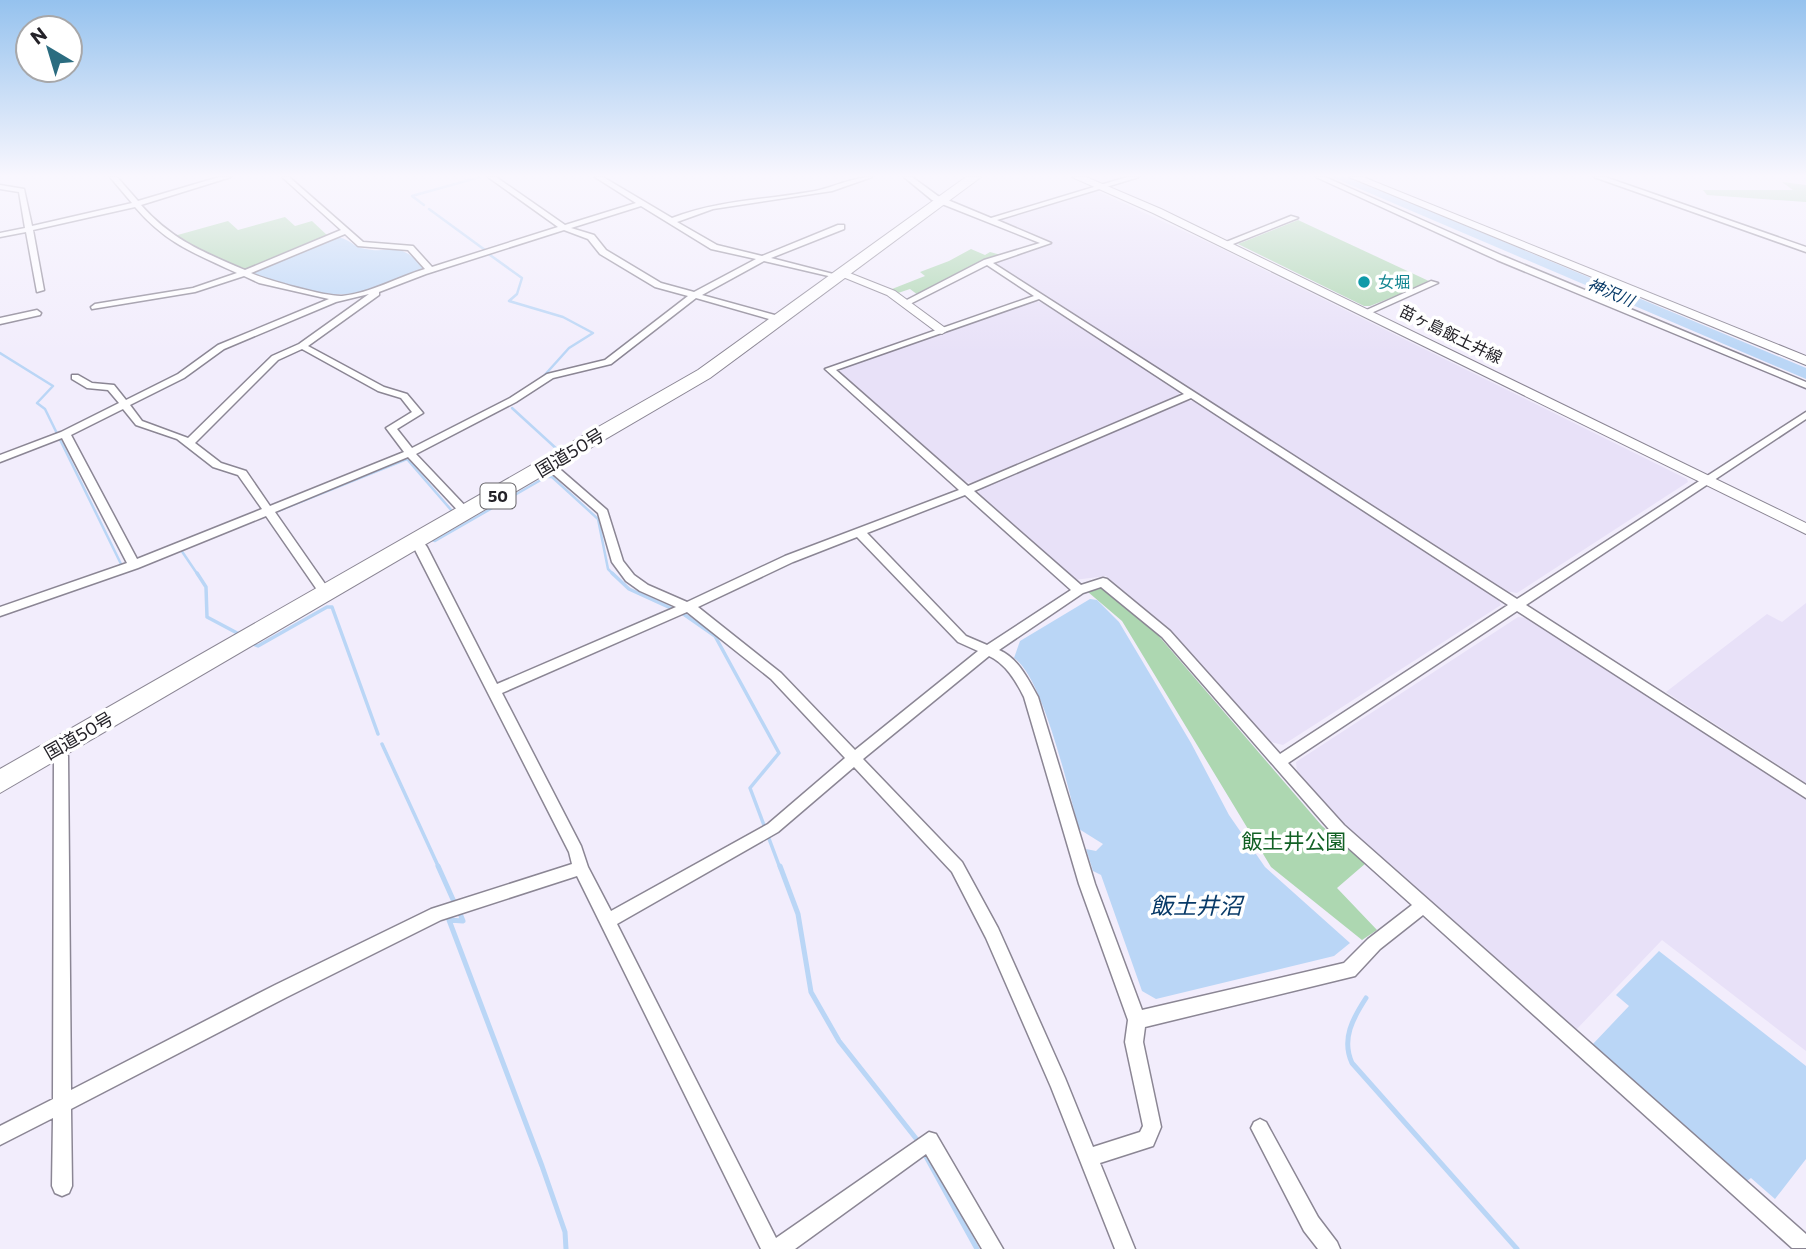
<svg xmlns="http://www.w3.org/2000/svg" width="1806" height="1249" font-family="Commissioner,'Noto Sans JP',sans-serif">
	<style>
		.built { fill: #e8e1f8 }
		.green { fill: #add7b1 }
		.water { fill: #bad6f6 }
		.lines { fill: none; stroke-linecap: round; stroke-linejoin: round }
		.stream-far2 { stroke: #bad6f6; stroke-width: 2.5 }
		.stream-far1 { stroke: #bad6f6; stroke-width: 3.5 }
		.stream { stroke: #bad6f6; stroke-width: 5 }
		.river { fill: #bad6f6; fill-rule: evenodd }
		.street-casing { stroke: #8b8694; stroke-width: 3 }
		.secondary-casing { stroke: #8b8694; stroke-width: 2 }
		.highway-casing { stroke: #8b8694; stroke-width: 2 }
		.street { fill: #fff; fill-rule: evenodd }
		.secondary { fill: #fff; fill-rule: evenodd }
		.highway { fill: #fff; fill-rule: evenodd }
		.culture-dot { fill: #0f9aa8; stroke: #fff; stroke-width: 2.5 }
		.labels { text-anchor: middle; stroke-width: 7; stroke-linejoin: round; paint-order: stroke }
		.far-culture-label { font-size: 16px; fill: #0d838f; stroke: #fff; text-anchor: start }
		.far-water-label { font-size: 16px; font-style: italic; fill: #083a68; stroke: #fff }
		.far-street-label { font-size: 16px; fill: #242228; stroke: #fff }
		.shield { fill: #fff; stroke: #666468; stroke-width: 2 }
		.shield-label { font-size: 16px; font-weight: bold; fill: #242228 }
		.street-label { font-size: 18px; fill: #242228; stroke: #fff }
		.near-park-label { font-size: 21px; fill: #126125; stroke: #fff }
		.near-water-label { font-size: 23px; font-style: italic; fill: #083a68; stroke: #fff }
	</style>
	<rect width="100%" height="100%" fill="#f2edfc"/>
	<!-- built -->
	<g class="built">
		<polygon points="1097,191 1216,246 1687,479 1688,482 1517,593 1505,591 995,263 1052,243 999,219"/>
		<polygon points="1036,301 1043,303 1179,392 1179,395 973,483 963,481 840,372 842,368"/>
		<polygon points="1186,401 1194,401 1498,599 1501,605 1283,745 1271,742 1167,627 1106,576 1074,580 979,494 978,489"/>
		<polygon points="1806,603 1806,783 1666,692 1767,614 1782,622"/>
		<polygon points="1518,617 1529,618 1806,797 1806,1051 1662,940 1574,1032 1344,825 1297,772 1296,762"/>
	</g>
	<!-- green -->
	<g class="green">
		<polygon points="1782,182 1806,185 1806,202 1707,195 1703,190 1793,190"/>
		<polygon points="285,217 295,226 312,221 329,237 244,271 184,244 174,236 228,221 238,230"/>
		<polygon points="1298,220 1431,282 1370,306 1364,306 1238,244"/>
		<polygon points="971,249 985,255 990,252 1001,255 982,261 918,295 910,289 898,293 892,289 925,276 920,272 949,261"/>
		<polygon points="1103,588 1157,634 1322,826 1366,863 1337,888 1377,930 1362,940 1271,867 1122,621 1088,592"/>
	</g>
	<!-- water -->
	<g class="water">
		<path d="M336,237C348,238 352,245 361,248C392,256 395,238 424,267L418,272C395,281 371,293 346,294C320,296 275,284 252,273Z"/>
		<path d="M1090,599L1097,600L1119,622L1191,743L1229,815L1265,867L1350,943L1334,956L1156,999L1142,991L1101,875L1093,871L1086,849L1096,851L1103,844L1079,829C1069,792 1043,677 1014,658L1020,641Z"/>
		<polygon points="1659,951 1806,1066 1806,1159 1775,1199 1751,1178 1747,1181 1592,1045 1629,1006 1616,995"/>
	</g>
	<g class="lines">
		<!-- stream-far2 -->
		<g class="stream-far2">
			<polyline points="424,205 412,196 480,177"/>
			<polyline points="429,209 485,250"/>
			<polyline points="490,255 522,278 517,294 509,301 563,317 593,333 569,348 542,378"/>
			<polyline points="0,353 53,386 37,403 45,409 121,564 125,565"/>
			<polyline points="512,408 559,451"/>
			<polyline points="278,511 407,459 452,511 450,513"/>
			<polyline points="432,540 435,541 546,477 552,477 598,519 608,569 614,575"/>
			<polyline points="179,547 198,575"/>
		</g>
		<!-- stream-far1 -->
		<g class="stream-far1">
			<polyline points="197,573 206,587 207,617 239,634"/>
			<polyline points="612,573 629,589 675,610"/>
			<polyline points="682,613 715,636 779,753 750,788 780,868"/>
			<polyline points="251,643 258,646 327,607 332,607 378,734"/>
			<polyline points="382,744 439,868"/>
		</g>
		<!-- stream -->
		<g class="stream">
			<polyline points="438,866 455,904"/>
			<polyline points="780,866 798,914 811,992 839,1041 918,1141"/>
			<polyline points="459,911 463,921 449,920 542,1166 565,1232 566,1249"/>
			<path d="M1366,998C1353,1018 1341,1039 1352,1063L1517,1249"/>
			<polyline points="923,1151 977,1249"/>
		</g>
		<!-- river -->
		<polygon class="river" points="1332,177 1349,177 1806,368 1806,379"/>
		<defs>
			<g id="street">
				<path d="M110,177H117L138,201L219,177H231L141,205C172,240 203,252 245,270L341,230L282,177H289L363,242L413,246L432,267L558,227L488,177H496L565,225L636,203L595,177H603L672,218C718,200 766,200 815,191C834,187 853,177 872,177L832,191L713,209L677,222L717,245L762,256L838,225H844V229L771,258L841,276L837,278L764,261L702,295L782,317V321H776L696,298L611,364L553,378L516,402L416,454L471,512L472,514L471,516H463L408,457L275,512L330,591L332,594L330,597H322L266,516L138,568L0,616V607L127,563L62,438L0,462V455L61,432L119,403L108,390L87,388L72,379V375H78L92,383L114,385L126,400L178,374L218,345L329,299L259,283L244,276L195,292L92,309L91,307L95,304L193,288L237,273C194,253 167,244 135,207L33,230L44,290L37,292L26,232L0,237V233L25,228L19,192L0,189V185L24,189L32,226L132,203ZM641,206L711,249L756,259L694,292L661,283L606,250L594,235L571,228ZM564,230L588,239L600,254L655,287L688,296L605,360L547,374L510,398L412,448L397,429L423,413L407,394L384,387L308,346L379,295V292L426,274ZM345,234L358,246L408,250L425,269C398,277 371,293 342,296C327,297 266,280 251,273ZM369,294L299,344L272,356L188,438L142,421L130,405L184,378L224,349L336,302ZM302,349L378,391L401,398L412,412L386,428L404,452L270,506L246,471L221,463L195,443L278,360ZM123,409L136,425L177,439L213,467L238,475L262,509L137,559L71,435Z"/>
				<path d="M904,177H912L938,196L991,218L1127,177H1139L997,220L1051,243L993,263L1517,599L1806,412V419L1526,605L1806,785V798L1517,611L1288,763L1344,825L1806,1234V1248H1792L1423,915L1380,949L1355,976L1145,1027L1143,1042L1161,1127L1153,1146L1100,1163L1135,1249H1115L1051,1087L986,938L952,872L854,767L778,832L617,924L776,1238L929,1132L936,1134L1003,1249H982L926,1154L795,1249H761L577,876L441,920L287,997L71,1109L72,1186L69,1193L62,1196L55,1193L52,1186L53,1118L0,1145V1126L53,1099L54,756L50,749L52,745L57,743L62,745L68,756L71,1090L275,985L431,909L572,864L569,852L411,542L413,539H421L427,547L497,684L676,607L640,591L626,581L612,562L598,513L546,468V464H554L607,510L623,561L634,575L648,585L687,602L785,556L959,490L825,369L1034,296L987,265L908,305L901,303L984,260L1040,243L932,200ZM1039,299L1184,394L968,486L836,370ZM1191,398L1508,605L1280,754L1170,631L1107,579L1103,578L1081,585L974,491ZM965,495L1071,590L987,645L966,636L867,533ZM857,537L958,642L978,651L855,750L781,673L698,607L793,562ZM1101,587L1162,637L1334,835L1412,905L1368,939L1344,963L1142,1010L1095,884L1038,697C1028,679 1018,658 999,650L1083,593ZM687,612L771,679L845,758L768,824L611,911L588,867L581,846L502,693ZM989,656C1006,664 1016,681 1024,697L1079,884L1128,1020L1125,1042L1143,1126L1140,1132L1093,1147L1065,1078L998,928L962,862L863,759Z"/>
				<polygon points="1316,177 1325,177 1503,256 1806,382 1806,388 1497,260"/>
				<polygon points="1594,177 1605,177 1806,247 1806,252"/>
				<polygon points="1291,216 1298,218 1228,246 1221,244"/>
				<polygon points="1431,281 1438,283 1369,314 1362,312"/>
				<polygon points="37,310 41,313 40,315 0,324 0,318"/>
				<polygon points="1260,1119 1266,1122 1318,1217 1337,1242 1340,1249 1318,1249 1304,1231 1251,1128 1254,1122"/>
			</g>
			<g id="secondary">
				<polygon points="1072,177 1086,177 1161,209 1806,523 1806,534 1153,213"/>
				<polygon points="1349,177 1363,177 1806,356 1806,365"/>
				<polygon points="842,270 895,291 948,330 942,334 938,333 887,295 838,275 836,273"/>
			</g>
			<polygon id="highway" points="966,177 981,177 710,378 0,793 0,769 698,370"/>
		</defs>
		<!-- street casing -->
		<use href="#street" class="street-casing"/>
		<!-- secondary casing -->
		<use href="#secondary" class="secondary-casing"/>
		<!-- highway casing -->
		<use href="#highway" class="highway-casing"/>
		<!-- street -->
		<use href="#street" class="street"/>
		<!-- secondary -->
		<use href="#secondary" class="secondary"/>
		<!-- highway -->
		<use href="#highway" class="highway"/>
	</g>
	<!-- sky -->
	<linearGradient id="sky" x2="0" y2="1"><stop stop-color="#95c2ee"/><stop offset="0.5" stop-color="#f9f7fe"/><stop offset="1" stop-color="#f9f7fe" stop-opacity="0"/></linearGradient>
	<rect width="1806" height="352" fill="url(#sky)"/>
	<!-- markers -->
	<circle class="culture-dot" cx="1364" cy="282" r="7"/>
	<g class="labels">
		<!-- far-culture labels -->
		<g class="far-culture-label">
			<text x="1378" y="288">女堀</text>
		</g>
		<!-- far-water labels -->
		<g class="far-water-label">
			<text transform="translate(1611 292) rotate(23)" y="6">神沢川</text>
		</g>
		<!-- far-street labels -->
		<g class="far-street-label">
			<text transform="translate(1451 334) rotate(26)" y="6">苗ヶ島飯土井線</text>
		</g>
		<!-- shield labels -->
		<rect class="shield" x="480.5" y="483.5" width="35" height="25" rx="5"/>
		<g class="shield-label">
			<text x="498" y="502">50</text>
		</g>
		<!-- street labels -->
		<g class="street-label">
			<text transform="translate(570 453) rotate(-31)" y="6">国道50号</text>
			<text transform="translate(79 736) rotate(-30)" y="6">国道50号</text>
		</g>
		<!-- near-park labels -->
		<g class="near-park-label">
			<text x="1294" y="849">飯土井公園</text>
		</g>
		<!-- near-water labels -->
		<g class="near-water-label">
			<text x="1196" y="914">飯土井沼</text>
		</g>
	</g>
	<!-- north arrow -->
	<g transform="translate(49 49) rotate(322)"><circle r="33" fill="#ffffff" stroke="#a7a7a9" stroke-width="2"/>
	<path d="M0-5L12 26L0 18L-12 26Z" fill="#2b6c80"/>
	<text y="-10" font-size="19" font-weight="bold" text-anchor="middle" fill="#242228">N</text>
	</g>
</svg>
